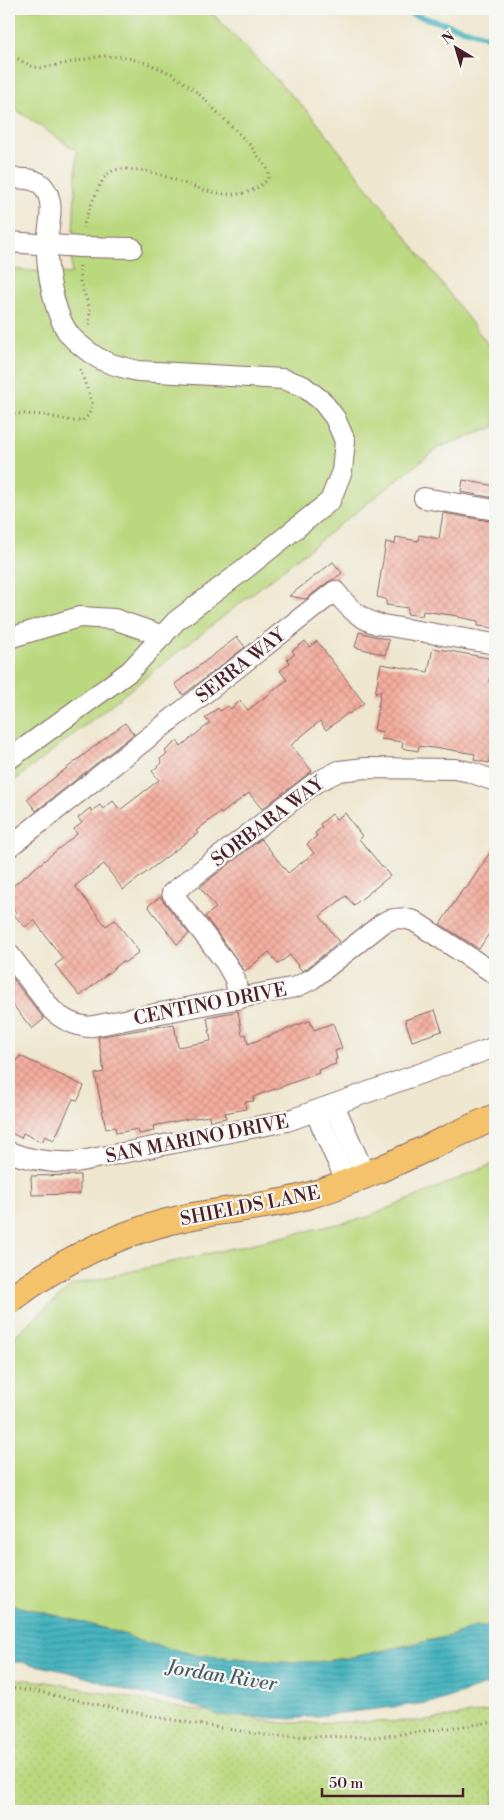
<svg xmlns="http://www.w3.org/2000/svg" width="504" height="1820" font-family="'Libre Bodoni',serif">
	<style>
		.green { fill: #bad87e; stroke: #827c54 }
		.park { fill: url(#park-dots); stroke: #827c54 }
		.water { fill: url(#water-rules); stroke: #486a74 }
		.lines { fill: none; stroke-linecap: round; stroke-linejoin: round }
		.stream { stroke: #45b4be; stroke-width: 5.5 }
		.building { fill: url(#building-cross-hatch) }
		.minor-casing { stroke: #836564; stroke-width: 22 }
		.major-casing { stroke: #836564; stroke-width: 28 }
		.path { stroke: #836564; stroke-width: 3; stroke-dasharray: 1 4; stroke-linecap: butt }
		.minor { stroke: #fff; stroke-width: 20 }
		.major { stroke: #f4c26a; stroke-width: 26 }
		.labels { text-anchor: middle; stroke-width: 4.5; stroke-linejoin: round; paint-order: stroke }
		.street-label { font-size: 19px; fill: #4a1f2b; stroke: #f6f6f2 }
		.water-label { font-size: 20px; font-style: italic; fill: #485b66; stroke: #f6f6f2 }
	</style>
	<defs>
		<pattern id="park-dots" width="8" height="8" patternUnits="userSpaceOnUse" patternTransform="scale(1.25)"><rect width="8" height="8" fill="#bad87e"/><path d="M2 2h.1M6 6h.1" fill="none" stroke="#a1b96d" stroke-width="1.8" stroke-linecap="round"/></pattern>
		<pattern id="water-rules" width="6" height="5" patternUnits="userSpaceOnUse" patternTransform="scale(1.25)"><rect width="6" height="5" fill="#45b4be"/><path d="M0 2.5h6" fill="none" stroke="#3c929b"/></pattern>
		<pattern id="building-cross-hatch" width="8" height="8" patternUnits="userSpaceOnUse" patternTransform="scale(1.25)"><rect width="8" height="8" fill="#f3ad9e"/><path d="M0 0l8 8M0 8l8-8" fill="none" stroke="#d29488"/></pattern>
	</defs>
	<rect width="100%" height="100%" fill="#f6f6f2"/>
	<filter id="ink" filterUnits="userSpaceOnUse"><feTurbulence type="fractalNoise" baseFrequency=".02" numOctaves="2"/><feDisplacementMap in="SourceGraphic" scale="10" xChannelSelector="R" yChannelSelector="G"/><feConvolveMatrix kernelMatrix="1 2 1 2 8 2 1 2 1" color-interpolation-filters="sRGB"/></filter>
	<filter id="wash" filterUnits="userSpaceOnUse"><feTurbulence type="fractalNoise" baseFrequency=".0096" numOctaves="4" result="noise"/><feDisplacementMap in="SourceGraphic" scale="20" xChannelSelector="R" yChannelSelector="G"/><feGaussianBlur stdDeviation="1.12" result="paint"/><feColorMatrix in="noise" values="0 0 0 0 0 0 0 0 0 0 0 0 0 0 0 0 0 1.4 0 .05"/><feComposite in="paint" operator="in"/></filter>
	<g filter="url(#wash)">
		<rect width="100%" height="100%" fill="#eee6ce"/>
		<!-- green -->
		<g class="green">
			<polygon points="9,9 208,9 312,116 404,234 495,354 495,427 439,447 9,785 9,269 71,274 77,151 9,105"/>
			<polygon points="495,1163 495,1624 488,1626 475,1626 450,1636 353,1657 316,1662 280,1662 211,1656 208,1654 200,1656 138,1641 127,1635 82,1622 9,1604 9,1341 72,1285 368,1217"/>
		</g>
		<!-- park -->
		<polygon class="park" points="9,1678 48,1682 168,1705 283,1723 425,1721 495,1710 495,1811 9,1811"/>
		<!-- water -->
		<polygon class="water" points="9,1604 82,1622 127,1635 139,1641 200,1656 208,1654 212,1656 280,1662 317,1662 353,1657 450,1636 475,1626 488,1626 495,1624 495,1682 436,1702 292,1719 270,1718 217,1715 191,1704 129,1691 69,1672 21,1662 9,1663"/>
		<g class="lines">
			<!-- stream -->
			<polyline class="stream" points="394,9 480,34 495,42"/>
		</g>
		<g id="blocks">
			<!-- building -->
			<g class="building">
				<polygon points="463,480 495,486 495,498 461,492"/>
				<polygon points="443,513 495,522 494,628 478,626 478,621 458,617 458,616 423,611 422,616 407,614 408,608 386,605 386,599 377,597 386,542 395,544 396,537 418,541 419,535 439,539"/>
				<polygon points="333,562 342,573 334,579 328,582 306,599 289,596"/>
				<polygon points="359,632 389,640 385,655 355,647"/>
				<polygon points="237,637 245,647 183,695 175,684"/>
				<polygon points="305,641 310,647 317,641 364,703 349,714 348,713 326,730 320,721 291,745 312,771 262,809 249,793 221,814 220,812 196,831 198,833 123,890 104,864 75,886 106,926 115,920 139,952 124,963 123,961 80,996 55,965 63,959 34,920 25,927 14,915 16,913 9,904 9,889 77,834 74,829 82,823 78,818 90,808 92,811 100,805 103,809 113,801 120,810 159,780 152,771 162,763 160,759 167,754 165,751 177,741 181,746 210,723 205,718 218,708 220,711 228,706 231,709 240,701 248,710 287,680 280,671 290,663 287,659 295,654 292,651"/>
				<polygon points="433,648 494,659 489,682 495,683 495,754 490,754 489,763 474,760 475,754 440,748 439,749 419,746 418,751 402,748 403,742 381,739 383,732 374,730 381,690 375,694 381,664 428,672"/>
				<polygon points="125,723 134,734 36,811 27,799"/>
				<polygon points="345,813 362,836 359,839 390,876 354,905 346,896 320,916 339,942 306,969 302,971 290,955 278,964 269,952 245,971 205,916 216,908 200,887 261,839 288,873 314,853 307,844 317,836 315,833 322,827 320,824 332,814 336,819"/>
				<polygon points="495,845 495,924 479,949 440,924 464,888 466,889"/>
				<polygon points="160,897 189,934 177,944 148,906"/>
				<polygon points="9,974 44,1019 32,1029 9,1000"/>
				<polygon points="435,1010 442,1031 412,1041 405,1020"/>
				<polygon points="238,1011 242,1035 246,1034 248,1044 303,1023 310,1021 314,1030 333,1023 342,1048 335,1051 337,1059 335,1060 336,1064 318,1070 319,1073 253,1097 254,1101 245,1102 246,1109 225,1113 226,1118 210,1121 209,1116 188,1119 153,1126 154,1131 139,1134 138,1129 116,1133 115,1127 106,1129 95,1074 104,1072 98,1037 174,1024 178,1047 211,1041 207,1017"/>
				<polygon points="20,1056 84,1086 78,1100 73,1099 54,1140 45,1136 42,1142 23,1133 21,1138 9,1132 9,1058 17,1061"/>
				<polygon points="80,1175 80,1194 32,1195 31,1176"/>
			</g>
		</g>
	</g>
	<g filter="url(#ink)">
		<use href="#blocks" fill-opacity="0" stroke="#836564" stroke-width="1"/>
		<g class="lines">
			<defs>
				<g id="minor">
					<path d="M9,178C20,179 33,177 42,185C57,201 48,225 47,244C46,269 54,314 69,334C73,340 91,354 98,358C110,365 125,368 138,371L283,379L303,386L322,401L335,418L345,441L342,471L330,501L245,569L176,621L130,671L12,757L9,751"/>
					<polyline points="9,242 80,247 132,248"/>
					<polyline points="424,498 495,510"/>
					<polyline points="9,638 79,617 114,619 163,636"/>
					<path d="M9,847L335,591C347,606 358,618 377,624L495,644"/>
					<path d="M9,954L52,1010C63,1020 73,1025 88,1027L296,987L312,979L383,923C393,917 402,917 414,921L495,974"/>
					<polyline points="239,999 235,979 226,963 172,893 315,783 339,771 365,768 455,769 470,772 495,781"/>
					<polyline points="334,1105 365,1175"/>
					<polyline points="315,1111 347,1183"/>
					<path d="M9,1152C31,1161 52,1163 76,1162L287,1121L495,1047"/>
				</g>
				<path id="major" d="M9,1301C62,1260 122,1231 188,1217C228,1209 268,1207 307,1196C370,1178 435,1143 495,1117"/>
			</defs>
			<!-- minor casing -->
			<use href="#minor" class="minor-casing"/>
			<!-- major casing -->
			<use href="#major" class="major-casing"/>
			<!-- path -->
			<g class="path">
				<path d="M9,54L33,67L43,68L102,56L124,57L147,63L172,74L197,92L249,144L269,171L268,179C236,212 190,183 154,173C145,170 136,170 127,169C121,169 114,169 109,173C100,179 86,216 83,228"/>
				<polyline points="80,266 80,282 90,309 89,328"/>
				<polyline points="9,413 44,415 72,421 82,421 89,415 92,403 80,369"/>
				<polyline points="9,1688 34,1691 161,1718 270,1736 378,1737 495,1722"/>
			</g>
			<!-- minor -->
			<use href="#minor" class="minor"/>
			<!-- major -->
			<use href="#major" class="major"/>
		</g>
	</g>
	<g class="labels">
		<!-- street labels -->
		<g class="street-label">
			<text transform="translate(240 665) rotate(-38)" y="7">SERRA WAY</text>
			<text transform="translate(267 821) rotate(-37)" y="7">SORBARA WAY</text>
			<text transform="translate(210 1003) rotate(-11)" y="7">CENTINO DRIVE</text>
			<text transform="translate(197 1138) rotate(-11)" y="7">SAN MARINO DRIVE</text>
			<text transform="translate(250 1205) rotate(-11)" y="7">SHIELDS LANE</text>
		</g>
		<!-- water labels -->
		<g class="water-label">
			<text transform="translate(222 1675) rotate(9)" y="7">Jordan River</text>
		</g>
	</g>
	<!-- margin -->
	<rect width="504" height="1820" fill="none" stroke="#f6f6f2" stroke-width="30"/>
	<!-- north arrow -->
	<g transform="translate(456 48) rotate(322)" stroke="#f6f6f2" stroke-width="4" paint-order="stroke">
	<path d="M0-4L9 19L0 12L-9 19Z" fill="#4a1f2b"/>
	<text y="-8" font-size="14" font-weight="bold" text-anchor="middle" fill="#4a1f2b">N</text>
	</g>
	<!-- scale -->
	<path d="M322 1788v8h141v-8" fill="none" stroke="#4a1f2b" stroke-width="2.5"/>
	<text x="329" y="1788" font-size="15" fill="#4a1f2b" stroke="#f6f6f2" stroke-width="4" paint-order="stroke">50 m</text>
</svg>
